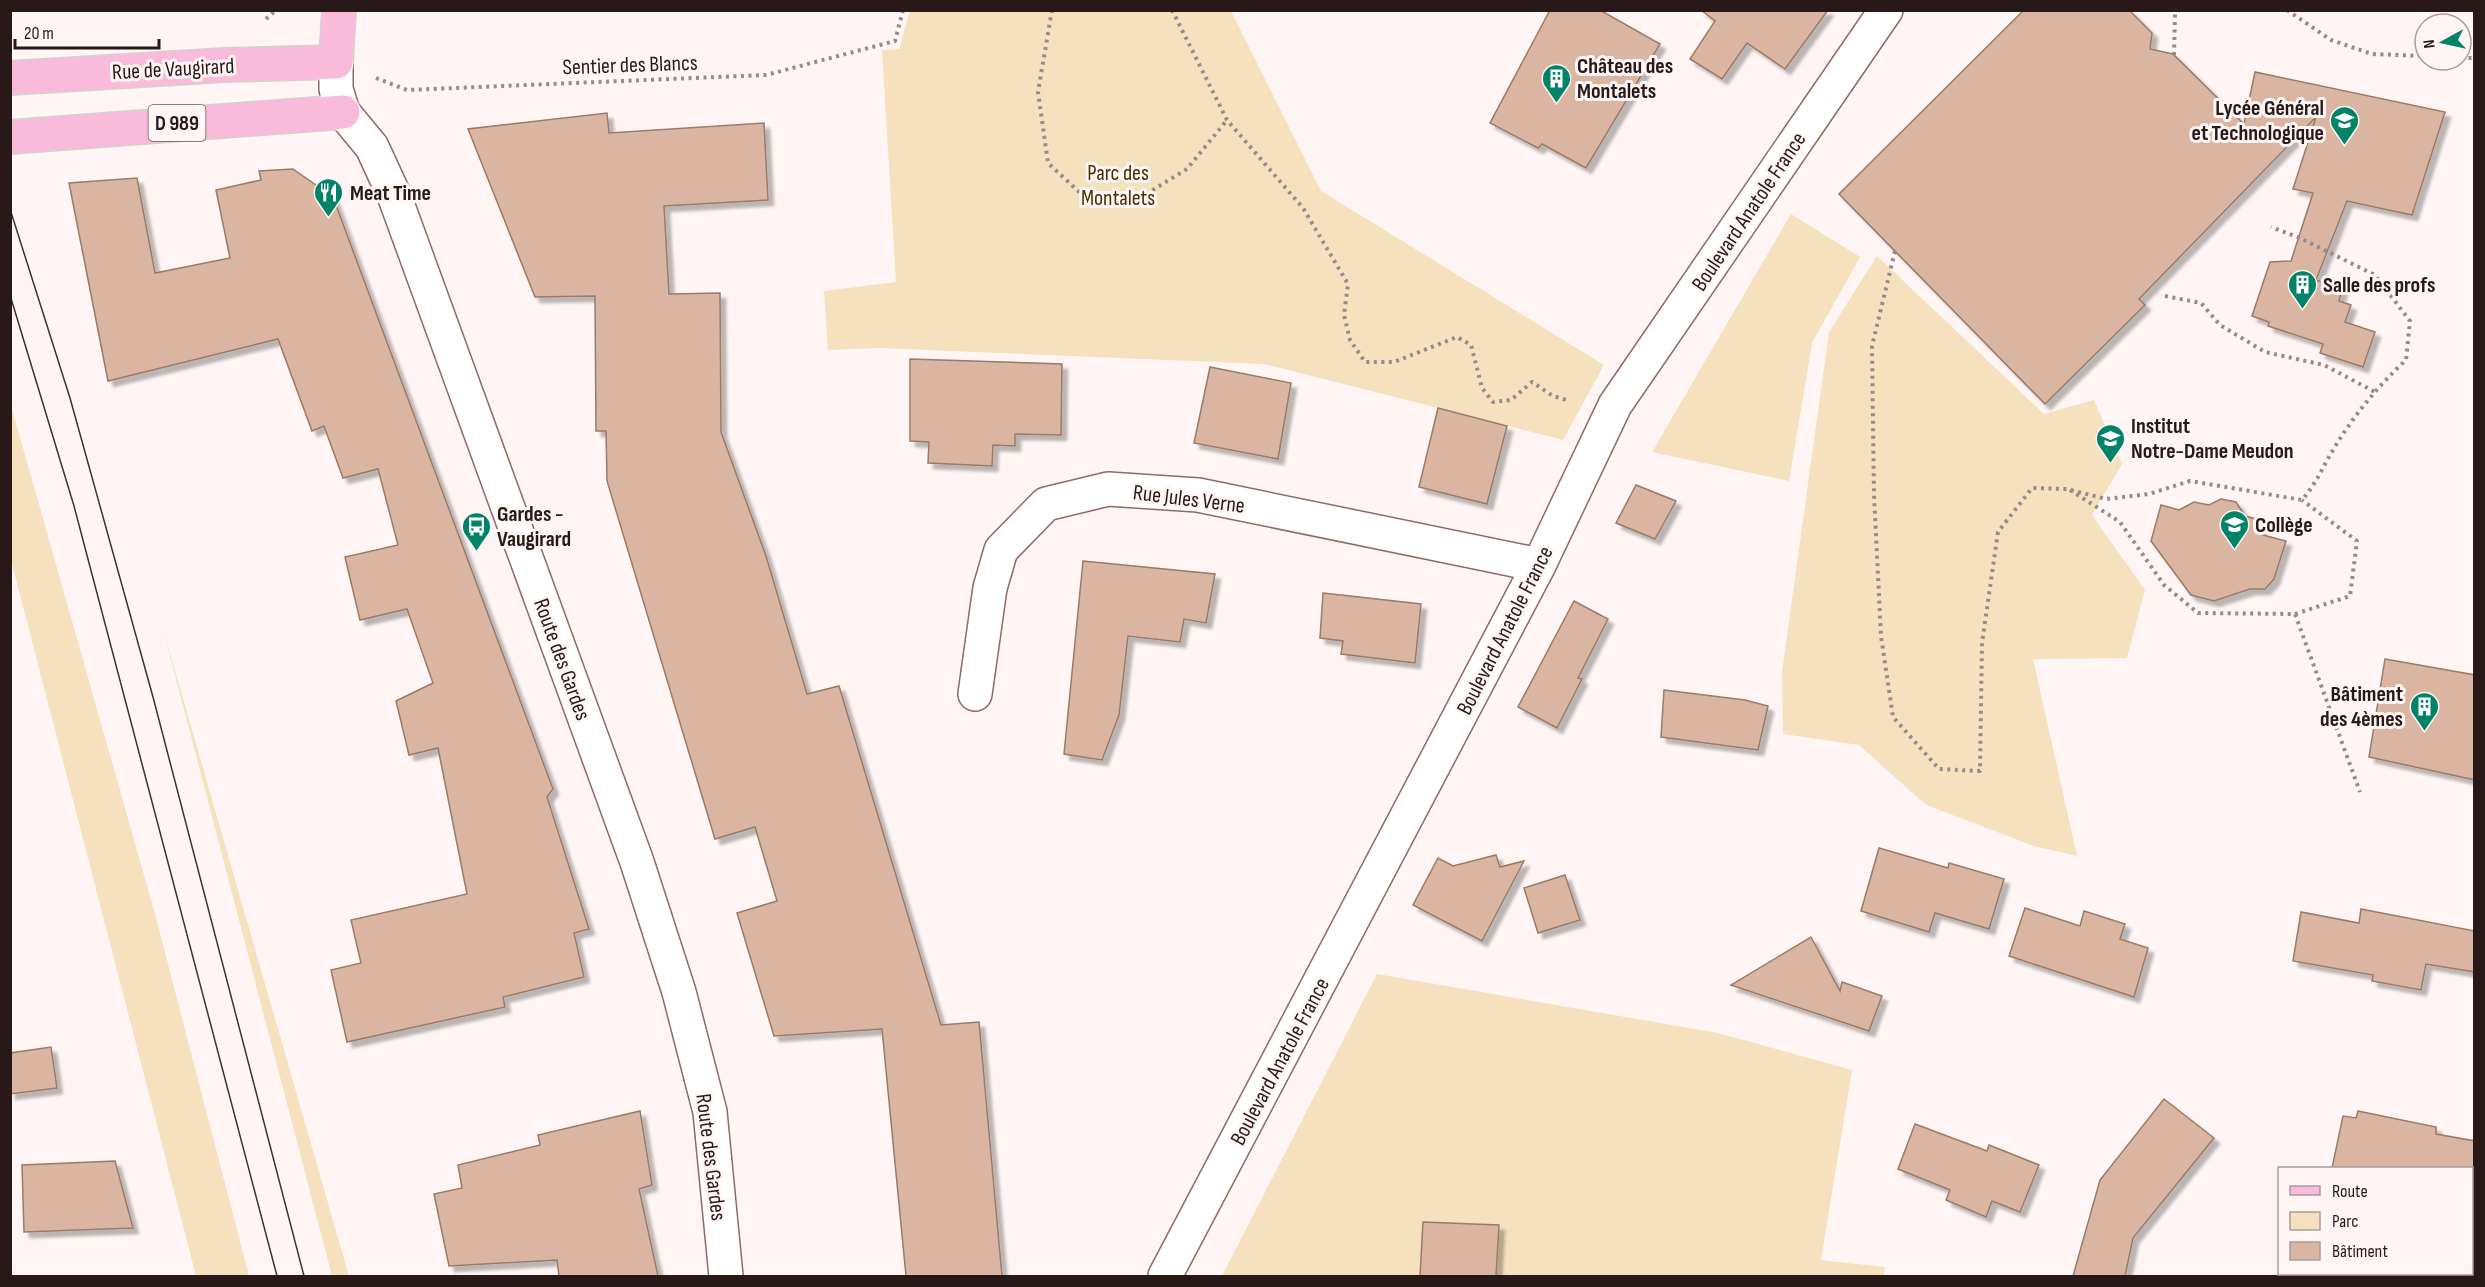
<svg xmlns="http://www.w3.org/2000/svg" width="2485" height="1287" font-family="'Sofia Sans Condensed',sans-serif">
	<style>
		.green { fill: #f6e1be }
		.building { fill: #d9b5a2; stroke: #9b7a68; stroke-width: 1.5; filter: url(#shadow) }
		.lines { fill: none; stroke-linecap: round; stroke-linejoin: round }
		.street-casing { stroke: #8f6968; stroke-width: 36 }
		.secondary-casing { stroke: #8f6968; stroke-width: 36 }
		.primary-casing { stroke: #d4d1d1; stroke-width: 36 }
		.path { stroke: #978b8a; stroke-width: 4; stroke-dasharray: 3 4.5; stroke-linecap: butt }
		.street { stroke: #fff; stroke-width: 33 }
		.secondary { stroke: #fff; stroke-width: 33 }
		.primary { stroke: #fabbda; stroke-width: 33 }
		.tram { stroke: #3f3130; stroke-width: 1.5 }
		.labels { text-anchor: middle; stroke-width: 6; stroke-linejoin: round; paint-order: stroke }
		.shield { fill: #fef5f4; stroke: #685b5a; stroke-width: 1.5 }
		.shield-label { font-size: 21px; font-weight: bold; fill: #281918 }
		.street-label { font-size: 22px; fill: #281918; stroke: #fef5f4 }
		.poi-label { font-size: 22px; font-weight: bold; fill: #281918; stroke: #fef5f4; text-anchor: start }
		.park-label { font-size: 22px; fill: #462f00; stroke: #fef5f4 }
	</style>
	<defs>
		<filter id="shadow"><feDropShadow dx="5.5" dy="5.5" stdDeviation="1.5" flood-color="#0004"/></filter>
	</defs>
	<rect width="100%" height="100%" fill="#fef5f4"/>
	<!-- green -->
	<g class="green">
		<polygon points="910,11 1231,11 1321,191 1604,365 1563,440 1265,364 879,348 828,350 824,291 896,282 882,50 899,49"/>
		<polygon points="1791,214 1860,257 1812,343 1789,481 1652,452"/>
		<polygon points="1877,256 2044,414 2094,400 2122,464 2092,515 2145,590 2127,658 2033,659 2077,856 2034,846 1926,805 1859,745 1783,734 1782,672 1829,332"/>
		<polygon points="10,402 155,914 249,1276 196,1276 11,560"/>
		<polygon points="163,629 349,1276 332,1276"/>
		<polygon points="1377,974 1718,1033 1852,1070 1821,1260 1885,1267 1884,1276 1222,1276"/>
	</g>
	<!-- building -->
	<g class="building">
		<polygon points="1550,10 1600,10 1660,44 1586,168 1542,144 1538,148 1490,123"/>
		<polygon points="1701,10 1828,10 1785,69 1747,43 1722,79 1690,59 1715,21"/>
		<polygon points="2024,10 2129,10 2152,33 2150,49 2173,54 2244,124 2255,72 2445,112 2412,215 2347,201 2316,280 2342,289 2339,301 2351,305 2345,322 2375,332 2363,367 2320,353 2323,344 2268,326 2269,322 2252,316 2270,262 2291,261 2313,193 2293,189 2316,117 2139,299 2145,305 2045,404 1839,194"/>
		<polygon points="607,113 609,133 764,123 768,200 664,206 669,294 720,293 721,432 766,556 807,694 839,686 941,1025 979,1022 1002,1276 906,1276 882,1029 774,1036 737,913 777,901 755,827 715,839 607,481 606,431 596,431 595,296 535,297 468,129"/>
		<polygon points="293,169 333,197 553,789 547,797 589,929 574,933 584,977 503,997 505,1007 347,1042 331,970 361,963 351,920 467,894 438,748 409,755 396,701 433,683 407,609 360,620 345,557 398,545 378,469 343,478 324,426 312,431 278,339 108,381 69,183 137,178 155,273 230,258 216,190 261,180 259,171"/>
		<polygon points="910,359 1062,364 1061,435 1015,434 1015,446 993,445 992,466 928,463 929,442 910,441"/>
		<polygon points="1210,367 1291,383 1278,459 1194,443"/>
		<polygon points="1438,408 1507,426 1487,504 1419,487"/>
		<polygon points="1636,485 1676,501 1655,539 1616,523"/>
		<polygon points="2221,499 2236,502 2245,516 2256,519 2263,535 2286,541 2274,579 2265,589 2250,589 2214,601 2191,595 2151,541 2161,505 2179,510 2194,502 2209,505"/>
		<polygon points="1083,561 1215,574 1206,623 1184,619 1180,642 1128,636 1119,715 1102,760 1064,754"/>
		<polygon points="1323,593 1421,604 1415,663 1341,654 1343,641 1320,638"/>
		<polygon points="1574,601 1608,619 1578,678 1582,679 1557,728 1518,707"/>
		<polygon points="2385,659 2475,675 2475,780 2369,757"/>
		<polygon points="1664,690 1745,700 1768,706 1758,750 1661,737"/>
		<polygon points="1879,848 1948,868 1949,863 2004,879 1989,929 1935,913 1929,932 1861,911"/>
		<polygon points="1496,855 1500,867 1524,861 1482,941 1413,905 1438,858 1453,866"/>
		<polygon points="1565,875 1580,920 1538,933 1524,888"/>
		<polygon points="2025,908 2080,926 2084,911 2125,924 2120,939 2148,948 2134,997 2009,956"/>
		<polygon points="2361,909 2475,931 2475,972 2426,964 2421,990 2372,981 2373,975 2293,961 2301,912 2359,923"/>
		<polygon points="1811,937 1840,991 1842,982 1882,996 1869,1031 1731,985"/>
		<polygon points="51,1047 57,1088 10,1094 10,1053"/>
		<polygon points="2164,1099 2214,1138 2133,1238 2125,1276 2073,1276 2100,1180"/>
		<polygon points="640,1111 652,1185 639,1189 658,1276 559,1276 557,1260 449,1266 434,1194 462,1188 458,1165 540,1145 538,1135"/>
		<polygon points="2358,1111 2436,1127 2436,1134 2475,1141 2475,1168 2332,1168 2343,1116 2356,1118"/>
		<polygon points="1915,1124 1987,1151 1989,1145 2039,1165 2020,1212 1992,1201 1986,1217 1946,1200 1950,1190 1898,1169"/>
		<polygon points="115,1161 133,1228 24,1232 22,1165"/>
		<polygon points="1423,1222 1499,1225 1496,1276 1420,1276"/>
	</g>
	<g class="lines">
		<defs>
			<g id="street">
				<polyline points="975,694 990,588 1001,550 1046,504 1108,489 1198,495 1539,565"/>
				<polyline points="1165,1276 1539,565 1615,405 1886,10"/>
			</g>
			<polyline id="secondary" points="336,62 336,89 343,112 372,147 394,195 637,862 679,992 710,1112 726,1276"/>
			<g id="primary">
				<polyline points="10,78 225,65 336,62 339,10"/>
				<polyline points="10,137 343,112"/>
			</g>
		</defs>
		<!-- street casing -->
		<use href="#street" class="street-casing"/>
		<!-- secondary casing -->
		<use href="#secondary" class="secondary-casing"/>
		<!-- primary casing -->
		<use href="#primary" class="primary-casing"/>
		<!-- path -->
		<g class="path">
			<polyline points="1052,10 1038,92 1048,163 1089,201 1133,202 1187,169 1227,120"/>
			<polyline points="1172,10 1227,120 1303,208 1348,284 1344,315 1350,340 1365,362 1394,362 1457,337 1471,345 1482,388 1493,402 1511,400 1532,382 1553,396 1570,401"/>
			<polyline points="2287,10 2331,40 2372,54 2425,56"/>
			<polyline points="266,19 276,10"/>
			<polyline points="2174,55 2175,14 2179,10"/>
			<polyline points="2461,58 2474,58"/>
			<polyline points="376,78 407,90 766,75 895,41 903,10"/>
			<path d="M1895,251L1872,346L1874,495L1881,636L1893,717L1939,769L1980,771L1982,643L1998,532L2032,488L2067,489L2106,499L2149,494L2190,481L2302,500C2317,483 2324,464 2336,445C2355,414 2379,385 2406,360L2410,321L2375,275L2300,238L2271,227"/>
			<polyline points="2165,296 2201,303 2220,325 2265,352 2324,365 2375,392"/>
			<polyline points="2070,490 2120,522 2164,585 2198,613 2295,614 2360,792"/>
			<polyline points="2295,614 2350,596 2357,541 2302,500"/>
		</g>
		<!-- street -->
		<use href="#street" class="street"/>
		<!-- secondary -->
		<use href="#secondary" class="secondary"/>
		<!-- primary -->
		<use href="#primary" class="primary"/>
		<!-- tram -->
		<g class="tram">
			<polyline points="10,209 70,398 153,697 304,1276"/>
			<polyline points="10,295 74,506 277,1276"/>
		</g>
	</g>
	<!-- icons -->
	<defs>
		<symbol id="building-pin" viewBox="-11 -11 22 30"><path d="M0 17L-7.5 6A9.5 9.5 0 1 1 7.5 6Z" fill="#008366" stroke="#fef5f4"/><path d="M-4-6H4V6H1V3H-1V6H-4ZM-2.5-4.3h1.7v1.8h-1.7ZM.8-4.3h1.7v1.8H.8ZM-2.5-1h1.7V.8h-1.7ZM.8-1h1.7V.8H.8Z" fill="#fff"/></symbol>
		<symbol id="school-pin" viewBox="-11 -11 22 30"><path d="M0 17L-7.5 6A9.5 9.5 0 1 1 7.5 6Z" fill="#008366" stroke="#fef5f4"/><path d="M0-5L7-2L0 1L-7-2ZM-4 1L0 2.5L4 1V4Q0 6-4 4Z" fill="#fff"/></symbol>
		<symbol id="restaurant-pin" viewBox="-11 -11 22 30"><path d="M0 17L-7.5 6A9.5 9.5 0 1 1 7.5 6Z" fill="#008366" stroke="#fef5f4"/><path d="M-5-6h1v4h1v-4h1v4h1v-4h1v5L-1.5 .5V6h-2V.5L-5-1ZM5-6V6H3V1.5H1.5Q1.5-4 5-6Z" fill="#fff"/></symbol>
		<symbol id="bus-pin" viewBox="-11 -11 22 30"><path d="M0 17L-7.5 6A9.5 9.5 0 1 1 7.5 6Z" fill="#008366" stroke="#fef5f4"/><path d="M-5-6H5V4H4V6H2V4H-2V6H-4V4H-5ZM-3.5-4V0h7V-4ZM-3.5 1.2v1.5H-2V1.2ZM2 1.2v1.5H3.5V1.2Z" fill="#fff"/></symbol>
	</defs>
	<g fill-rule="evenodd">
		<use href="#building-pin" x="1540" y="62" width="33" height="45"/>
		<use href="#school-pin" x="2328" y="104" width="33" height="45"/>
		<use href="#restaurant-pin" x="312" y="176" width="33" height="45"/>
		<use href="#building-pin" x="2286" y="268" width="33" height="45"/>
		<use href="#school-pin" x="2094" y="422" width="33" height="45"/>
		<use href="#school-pin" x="2218" y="508" width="33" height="45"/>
		<use href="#bus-pin" x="460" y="510" width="33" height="45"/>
		<use href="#building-pin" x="2408" y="690" width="33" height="45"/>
	</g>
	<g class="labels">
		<!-- shield labels -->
		<rect class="shield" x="148.5" y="105" width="57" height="36" rx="4.5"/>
		<g class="shield-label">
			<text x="177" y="130">D 989</text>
		</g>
		<!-- street labels -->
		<g class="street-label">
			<text transform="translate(630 64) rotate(-2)" y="8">Sentier des Blancs</text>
			<text transform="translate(173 68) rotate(-3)" y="8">Rue de Vaugirard</text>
			<text transform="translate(1748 211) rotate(-56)" y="8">Boulevard Anatole France</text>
			<text transform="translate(1189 498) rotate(7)" y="8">Rue Jules Verne</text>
			<text transform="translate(1504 630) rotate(-63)" y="8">Boulevard Anatole France</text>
			<text transform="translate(563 659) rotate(70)" y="8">Route des Gardes</text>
			<text transform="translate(1279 1061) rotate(-62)" y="8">Boulevard Anatole France</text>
			<text transform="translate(712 1157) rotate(83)" y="8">Route des Gardes</text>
		</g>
		<!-- poi labels -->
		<g class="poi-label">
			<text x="1577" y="73">Château des<tspan x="1577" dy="25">Montalets</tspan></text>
			<text x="2324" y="115" text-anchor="end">Lycée Général<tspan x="2324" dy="25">et Technologique</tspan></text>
			<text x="350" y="200">Meat Time</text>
			<text x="2323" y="292">Salle des profs</text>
			<text x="2131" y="433">Institut<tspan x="2131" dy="25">Notre-Dame Meudon</tspan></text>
			<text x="497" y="521">Gardes -<tspan x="497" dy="25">Vaugirard</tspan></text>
			<text x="2255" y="532">Collège</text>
			<text x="2403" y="701" text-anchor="end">Bâtiment<tspan x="2403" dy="25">des 4èmes</tspan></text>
		</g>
		<!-- park labels -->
		<g class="park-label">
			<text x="1118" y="180">Parc des<tspan x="1118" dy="25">Montalets</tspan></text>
		</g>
	</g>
	<!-- border -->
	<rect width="2485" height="1287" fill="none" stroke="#281918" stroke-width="24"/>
	<!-- legend -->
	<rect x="2278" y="1167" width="195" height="108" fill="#fef5f4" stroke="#a89d9c" stroke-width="1.5"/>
	<rect x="2290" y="1186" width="30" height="9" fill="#fabbda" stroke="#a89d9c" stroke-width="1.5"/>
	<text x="2332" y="1197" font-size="18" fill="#281918">Route</text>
	<rect x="2290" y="1212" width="30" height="18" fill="#f6e1be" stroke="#a89d9c" stroke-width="1.5"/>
	<text x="2332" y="1227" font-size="18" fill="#281918">Parc</text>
	<rect x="2290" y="1242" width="30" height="18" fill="#d9b5a2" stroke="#a89d9c" stroke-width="1.5"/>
	<text x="2332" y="1257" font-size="18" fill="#281918">Bâtiment</text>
	<!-- north arrow -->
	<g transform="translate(2443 42) rotate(262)"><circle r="28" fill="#fef5f4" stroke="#a89d9c" stroke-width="1.5"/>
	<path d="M0-4.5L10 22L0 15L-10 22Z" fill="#008366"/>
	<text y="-9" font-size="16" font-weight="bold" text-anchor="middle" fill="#281918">N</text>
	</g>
	<!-- scale -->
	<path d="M15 39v9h144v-9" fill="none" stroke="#281918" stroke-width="3"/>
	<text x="24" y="39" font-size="18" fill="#281918" stroke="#fef5f4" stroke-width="4.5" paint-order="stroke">20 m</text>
</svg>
